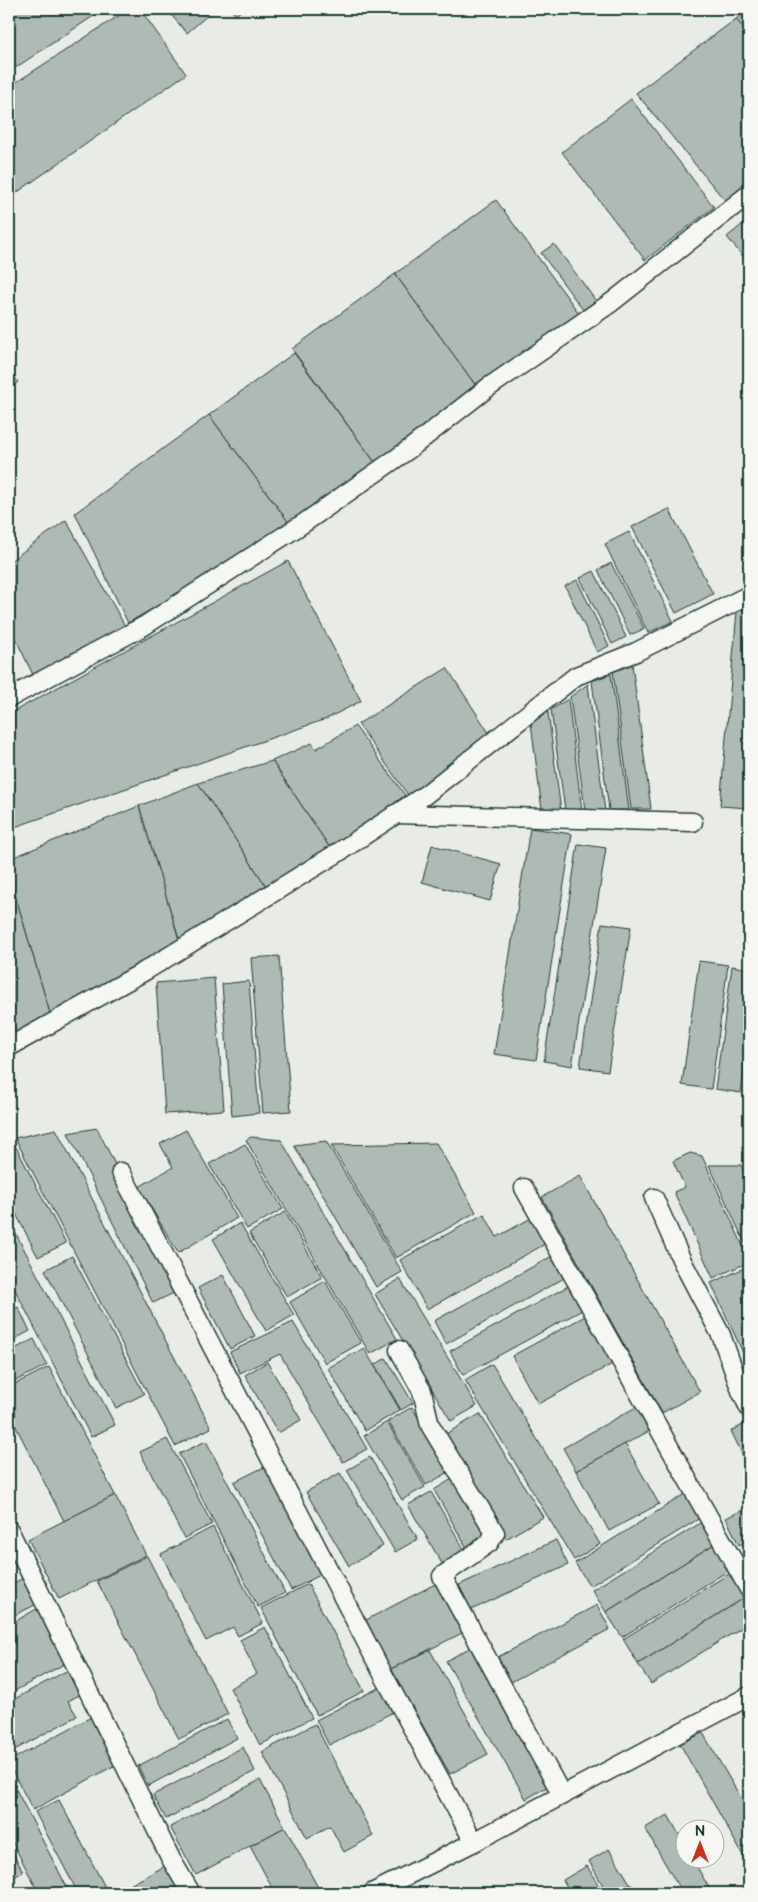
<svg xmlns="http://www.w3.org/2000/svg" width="758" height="1902" font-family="'Balsamiq Sans',sans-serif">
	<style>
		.building { fill: #b0bab5; stroke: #1f3d34 }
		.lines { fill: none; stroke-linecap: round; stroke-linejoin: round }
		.minor-casing { stroke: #1f3d34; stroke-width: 21 }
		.minor { stroke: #f6f6f2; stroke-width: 18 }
	</style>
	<rect width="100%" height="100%" fill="#e9ebe7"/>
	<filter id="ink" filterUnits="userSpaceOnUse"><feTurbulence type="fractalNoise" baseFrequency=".02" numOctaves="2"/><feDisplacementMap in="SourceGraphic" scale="10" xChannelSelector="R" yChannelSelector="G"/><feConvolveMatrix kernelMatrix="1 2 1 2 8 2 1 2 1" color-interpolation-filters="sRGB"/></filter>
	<g filter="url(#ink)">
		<!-- building -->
		<g class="building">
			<polygon points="9,9 104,9 9,72"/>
			<polygon points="129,9 140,9 186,74 9,198 9,87"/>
			<polygon points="166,9 204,9 209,14 187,33"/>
			<polygon points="230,9 243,9 236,15"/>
			<polygon points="749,9 749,35 736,19"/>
			<polygon points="736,19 749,35 749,184 727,203 636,93"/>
			<polygon points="631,99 714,207 645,260 562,152"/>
			<polygon points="496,200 581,316 479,390 395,274"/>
			<polygon points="749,219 749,264 727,237"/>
			<polygon points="554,244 596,301 583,310 541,253"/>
			<polygon points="395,274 479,390 377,465 292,349"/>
			<polygon points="294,353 377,465 292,527 209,415"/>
			<polygon points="9,370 18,382 9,389"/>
			<polygon points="209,415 292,527 128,623 75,513"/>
			<polygon points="669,509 713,594 676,613 632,527"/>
			<polygon points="66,520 126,628 36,681 9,625 9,562"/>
			<polygon points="629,532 673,621 648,633 605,544"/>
			<polygon points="288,561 361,701 326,719 9,829 9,714"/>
			<polygon points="611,563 644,629 630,635 598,570"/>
			<polygon points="594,571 626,637 612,644 580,578"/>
			<polygon points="577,580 609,646 597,652 565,586"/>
			<polygon points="749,605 749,808 720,806 737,611"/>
			<polygon points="632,664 651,809 631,809 613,672"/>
			<polygon points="447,668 491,736 408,795 358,724"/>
			<polygon points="611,674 629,810 609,810 592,681"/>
			<polygon points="588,684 605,811 585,810 570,697"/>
			<polygon points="568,699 582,811 565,810 551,710"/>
			<polygon points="548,712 561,811 542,810 531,723"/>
			<polygon points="355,726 405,795 332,851 272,761 312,743 316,749"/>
			<polygon points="272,761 332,851 270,892 198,783"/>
			<polygon points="198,783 270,892 180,943 139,806"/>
			<polygon points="139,806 180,943 51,1017 9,874 9,859"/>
			<polygon points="530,828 572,834 536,1060 494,1054"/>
			<polygon points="578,844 606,848 572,1066 544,1061"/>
			<polygon points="432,845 501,864 490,901 422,882"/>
			<polygon points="9,874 51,1017 9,1040"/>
			<polygon points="602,923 631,927 608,1071 580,1067"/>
			<polygon points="279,956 291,1111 263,1113 251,958"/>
			<polygon points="699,961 728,965 711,1089 682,1085"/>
			<polygon points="732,966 749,969 749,1033 741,1093 715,1089"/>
			<polygon points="214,978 224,1110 165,1114 156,983"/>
			<polygon points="249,981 259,1113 232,1116 222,984"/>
			<polygon points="97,1128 178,1291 153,1303 68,1133"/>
			<polygon points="56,1129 211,1428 175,1446 15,1138"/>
			<polygon points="186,1130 237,1218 178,1253 139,1187 173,1167 160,1144"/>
			<polygon points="251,1137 281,1140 397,1339 370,1354 246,1140"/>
			<polygon points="326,1141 402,1272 376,1287 294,1145"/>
			<polygon points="436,1143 476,1212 396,1258 331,1145"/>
			<polygon points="245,1144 283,1209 247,1229 209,1164"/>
			<polygon points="16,1147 66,1243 38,1257 9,1200 9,1151"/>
			<polygon points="690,1153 702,1156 749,1259 749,1262 713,1278 674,1192 685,1187 673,1161"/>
			<polygon points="709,1165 741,1165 749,1184 749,1252"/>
			<polygon points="580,1176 700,1392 662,1413 542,1197"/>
			<polygon points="285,1212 322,1277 287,1297 249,1233"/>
			<polygon points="484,1214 497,1237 533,1217 547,1243 427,1309 400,1260"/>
			<polygon points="9,1220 115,1425 91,1437 9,1278"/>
			<polygon points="240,1223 294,1315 266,1331 213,1239"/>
			<polygon points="554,1255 566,1277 446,1344 434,1321"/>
			<polygon points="72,1256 144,1394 116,1408 45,1270"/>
			<polygon points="749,1266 749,1366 711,1283"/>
			<polygon points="223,1275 255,1336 230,1349 198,1288"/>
			<polygon points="400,1279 477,1406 451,1421 375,1294"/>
			<polygon points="325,1281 361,1343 325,1363 290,1302"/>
			<polygon points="570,1285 584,1309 463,1375 450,1351"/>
			<polygon points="18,1307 30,1331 9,1342 9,1312"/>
			<polygon points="587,1315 614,1363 538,1404 512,1356"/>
			<polygon points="293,1322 367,1449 343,1462 280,1354 240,1373 230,1352"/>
			<polygon points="34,1339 47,1365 9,1384 9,1352"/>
			<polygon points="364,1348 400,1410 365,1431 328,1368"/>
			<polygon points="386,1358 413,1403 401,1410 375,1365"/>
			<polygon points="267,1362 301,1420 278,1433 245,1375"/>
			<polygon points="492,1364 600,1544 574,1560 465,1380"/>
			<polygon points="49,1367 115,1495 64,1521 9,1413 9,1387"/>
			<polygon points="638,1406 651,1430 576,1471 563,1448"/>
			<polygon points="412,1407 449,1472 426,1485 388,1421"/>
			<polygon points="480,1414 543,1517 506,1539 444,1435"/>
			<polygon points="387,1422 425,1487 402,1500 364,1436"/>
			<polygon points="749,1422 749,1468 731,1431"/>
			<polygon points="167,1439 212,1524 184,1538 140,1452"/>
			<polygon points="206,1441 285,1593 258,1607 179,1454"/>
			<polygon points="625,1444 659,1504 609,1531 576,1471"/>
			<polygon points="370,1457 418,1539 395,1552 347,1470"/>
			<polygon points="272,1463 328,1571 291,1590 234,1482"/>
			<polygon points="340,1473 383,1546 349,1566 306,1492"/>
			<polygon points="457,1476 491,1534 467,1548 434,1490"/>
			<polygon points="431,1492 467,1554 444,1567 408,1505"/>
			<polygon points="685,1494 700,1518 590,1586 575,1563"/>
			<polygon points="115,1495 146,1555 59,1599 28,1539"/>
			<polygon points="749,1507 749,1540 739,1545 726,1518"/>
			<polygon points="702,1522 716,1543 606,1612 592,1590"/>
			<polygon points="213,1527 263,1623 238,1636 233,1627 206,1641 161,1554"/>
			<polygon points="556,1540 568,1565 471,1610 459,1585"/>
			<polygon points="716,1543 731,1569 622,1637 606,1612"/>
			<polygon points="147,1556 228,1714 179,1739 97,1581"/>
			<polygon points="732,1572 746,1597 638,1664 623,1639"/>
			<polygon points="23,1578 37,1604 9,1618 9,1586"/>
			<polygon points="439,1582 464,1632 391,1669 366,1620"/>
			<polygon points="308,1584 364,1691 317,1715 261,1608"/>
			<polygon points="746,1597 749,1603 749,1623 651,1684 638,1664"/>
			<polygon points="597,1605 610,1629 511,1682 498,1657"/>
			<polygon points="38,1608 66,1663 9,1694 9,1625"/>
			<polygon points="265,1627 312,1718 260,1745 230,1688 257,1674 240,1640"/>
			<polygon points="473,1646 552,1784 526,1799 446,1661"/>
			<polygon points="430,1650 488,1754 450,1774 391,1669"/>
			<polygon points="70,1669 83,1693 68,1701 77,1716 9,1753 9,1702"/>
			<polygon points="388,1683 401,1708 329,1745 316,1720"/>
			<polygon points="93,1716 119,1763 33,1810 9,1765 9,1761"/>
			<polygon points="227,1719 237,1738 148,1786 138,1766"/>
			<polygon points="315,1724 373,1836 344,1852 330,1826 307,1838 262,1752"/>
			<polygon points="703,1733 749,1812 749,1866 680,1744"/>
			<polygon points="243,1747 255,1771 166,1819 153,1795"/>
			<polygon points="10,1778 70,1893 39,1893 9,1836"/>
			<polygon points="260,1780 285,1827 196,1875 170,1827"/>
			<polygon points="59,1800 106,1889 97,1893 78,1893 35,1812"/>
			<polygon points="668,1815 686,1847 686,1860 693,1860 712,1893 682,1893 645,1828"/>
			<polygon points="285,1827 321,1893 275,1893 250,1846"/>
			<polygon points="9,1845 23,1872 9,1880"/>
			<polygon points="609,1849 636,1893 607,1893 589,1861"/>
			<polygon points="167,1865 180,1890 174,1893 115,1893"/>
			<polygon points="587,1866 603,1893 571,1893 563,1880"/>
			<polygon points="746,1886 749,1893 732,1893"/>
			<polygon points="549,1888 552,1893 540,1893"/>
		</g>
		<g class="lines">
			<defs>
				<g id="minor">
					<polyline points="9,698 144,626 304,523 408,450 486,389 612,302 749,194"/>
					<polyline points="395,814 693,822"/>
					<polyline points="9,1047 145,971 339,852 425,795 576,676 636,652 749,595"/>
					<polyline points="121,1172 384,1676 474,1842"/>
					<polyline points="524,1188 749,1589"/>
					<polyline points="654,1198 682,1261 721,1335 741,1391 749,1408"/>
					<polyline points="399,1350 422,1391 430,1425 495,1533 489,1543 442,1576 562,1795"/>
					<polyline points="9,1530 171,1859 191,1893"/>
					<polyline points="372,1893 474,1842 749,1696"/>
				</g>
			</defs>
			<!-- minor casing -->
			<use href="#minor" class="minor-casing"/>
			<!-- minor -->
			<use href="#minor" class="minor"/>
		</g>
	</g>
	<!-- margin -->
	<rect width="758" height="1902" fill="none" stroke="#f6f6f2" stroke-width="30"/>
	<rect x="15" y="15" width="728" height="1872" fill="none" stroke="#1f3d34" stroke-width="2" filter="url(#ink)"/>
	<!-- north arrow -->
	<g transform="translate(700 1844)"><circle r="24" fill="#f6f6f2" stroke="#a0aca6"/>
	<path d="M0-4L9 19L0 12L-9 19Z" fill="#c8321e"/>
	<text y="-8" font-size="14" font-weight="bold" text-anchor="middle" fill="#1f3d34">N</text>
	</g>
</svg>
